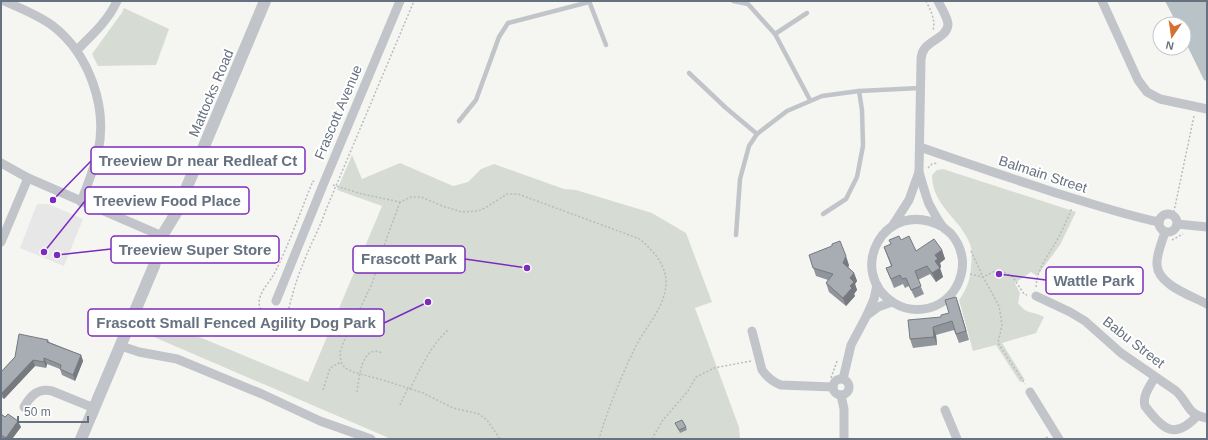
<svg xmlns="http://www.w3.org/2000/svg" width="1208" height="440" font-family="Arial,sans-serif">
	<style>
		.built { fill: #e6e7e6 }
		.green { fill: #d6dcd4 }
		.water { fill: #b9c2c7 }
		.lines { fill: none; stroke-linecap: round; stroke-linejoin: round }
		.path { stroke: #b9bbbe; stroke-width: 1.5; stroke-dasharray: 2 2; stroke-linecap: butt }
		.service { stroke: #c1c4c8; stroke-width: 4.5 }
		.minor { stroke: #c1c4c8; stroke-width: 9 }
		.tertiary { stroke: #c1c4c8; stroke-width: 12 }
		.wall { fill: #90959b }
		.shaded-wall { fill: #76797e }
		.building { fill: #a8adb4; stroke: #76797e }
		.labels { text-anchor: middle; stroke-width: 4; stroke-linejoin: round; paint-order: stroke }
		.street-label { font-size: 14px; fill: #677281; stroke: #fff }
		.leader { fill: none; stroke: #7b2cbf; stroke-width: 1.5 }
		.callout-dot { fill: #7b2cbf; stroke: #fff; stroke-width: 1.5 }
		.callout { fill: #fff; stroke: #7b2cbf; stroke-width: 1.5 }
		.callout-label { font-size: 15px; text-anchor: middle; font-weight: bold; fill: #677281 }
	</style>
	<rect width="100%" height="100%" fill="#f5f6f2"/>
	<!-- built -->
	<polygon class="built" points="37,204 48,204 83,219 64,266 20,248"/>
	<!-- green -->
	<g class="green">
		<polygon points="124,8 169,29 156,65 98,66 92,54 121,14"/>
		<polygon points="352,155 362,179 400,163 453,186 468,182 481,169 494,164 564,189 576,190 652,213 686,233 712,302 695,308 739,427 740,439 391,439 147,334 150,325 151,317 308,382 382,206 337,190"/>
		<path d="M943,169L1076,212L1060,245L1037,276L1031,272L1015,283L1020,293L1018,303C1028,316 1032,310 1044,317L1036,333L1002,343L1025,380L1020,382L996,345L973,351L959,300C966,291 971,278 971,266C972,259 972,250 970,244C960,218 932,206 932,175L937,170Z"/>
	</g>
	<!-- water -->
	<polygon class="water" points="1165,1 1207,1 1207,81 1204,80 1184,39 1184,24 1177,24"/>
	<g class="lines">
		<!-- path -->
		<g class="path">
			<path d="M926,1C930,9 936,20 933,30"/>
			<polyline points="928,168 932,164 937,163"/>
			<path d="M314,182L313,181C300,212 289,245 274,274C268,285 254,297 261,310C266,319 282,319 287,311C290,308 290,301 292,297C295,284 300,271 305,259C311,243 320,228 325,212L414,1"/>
			<path d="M333,185L362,194L400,202L411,197H421L445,207L462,212L478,211L485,208L507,194H518L640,239C654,252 667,265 666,285C664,309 645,327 635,348C621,376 608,409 599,439"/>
			<polyline points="400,202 381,254 372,284 344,341 340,352 341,362 345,368 353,372 386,381 423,393 453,408 479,414 487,420 500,439"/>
			<polyline points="1173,216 1194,116"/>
			<polyline points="1172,240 1183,234"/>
			<polyline points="971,251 983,277 999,306 1002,325 998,343 1025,384"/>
			<polyline points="970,274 983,277 993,272 1002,271 1013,277 1024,294 1027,295"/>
			<path d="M1036,287C1037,269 1047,257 1056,242C1062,231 1067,220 1072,208"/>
			<polyline points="831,378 837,361"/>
			<path d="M410,389C420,369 431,345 448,330"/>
			<polyline points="323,390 330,368 341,362"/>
			<path d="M357,392C359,380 361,343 382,353"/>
			<polyline points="400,405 408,388"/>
			<polyline points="652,439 663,420 688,391 696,377 714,368 751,361"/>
			<polyline points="1042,439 1048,437"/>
		</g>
		<!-- service -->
		<g class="service">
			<polyline points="589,1 606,45"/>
			<polyline points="733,1 748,4 775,34 810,100"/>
			<polyline points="775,34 807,13"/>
			<polyline points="689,73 726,108 757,134"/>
			<polyline points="459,121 476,100 499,37 508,23 589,2"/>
			<polyline points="823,214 846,199 857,177 863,146 862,110 859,91"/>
			<polyline points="736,235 740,179 749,146 757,134 787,111 822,96 859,91 920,88"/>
		</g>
		<!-- minor -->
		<g class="minor">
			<path d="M4,1C20,8 38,15 53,26C89,54 108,107 98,152C94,169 87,186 81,202"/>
			<polyline points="1102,1 1138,80 1147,92 1160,99 1207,109"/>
			<path d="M77,50C92,35 108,21 117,1"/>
			<path d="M920,147C965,163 1011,178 1056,193C1090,203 1124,215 1159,222"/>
			<polyline points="1,163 28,178 162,236"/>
			<path d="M919,172C922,182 925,194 929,204C933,211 938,221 943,227C946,230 950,232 952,235C961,246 965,261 961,275C957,291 945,304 929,308C917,311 904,309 894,303C845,273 884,195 943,227"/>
			<circle cx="1168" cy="223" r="9"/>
			<polyline points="1177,224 1207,227"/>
			<path d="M893,225L909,200L919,172L921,60C921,56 922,52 925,48C931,40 948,36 948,24C947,16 941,8 938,1"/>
			<path d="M1165,232C1162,242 1156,255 1157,265C1158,285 1192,296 1207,304"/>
			<polyline points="1,242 28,178"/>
			<path d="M1036,296L1070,312L1085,321L1121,353L1176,391C1189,403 1187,415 1207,418"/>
			<polyline points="276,301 323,185 400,1"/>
			<polyline points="867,315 878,307 892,302"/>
			<path d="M752,331L762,370C767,377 773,382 781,385L833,387"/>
			<polyline points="121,346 139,352 177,359 262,394 320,421 371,439"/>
			<path d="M1155,377C1150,386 1142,396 1145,406C1163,430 1175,440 1197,416"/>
			<polyline points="843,379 851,345 867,315 874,299 877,285"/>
			<circle cx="841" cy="387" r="8"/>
			<polyline points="1030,392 1059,439"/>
			<polyline points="841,395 844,409 844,439"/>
			<path d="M24,407C31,395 38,388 52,391L94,408"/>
			<polyline points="945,410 957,439"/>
		</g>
		<!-- tertiary -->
		<polyline class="tertiary" points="81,439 154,266 162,236 176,213 265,1"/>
	</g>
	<!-- wall -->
	<g class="wall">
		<polygon points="901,240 916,251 942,250 945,259 940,263 941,267 940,268 943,277 936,282 930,274 918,280 924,294 915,298 909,286 905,288 903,284 894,288 886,268 891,266 884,247"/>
		<polygon points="809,255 849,265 848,267 854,273 857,281 855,284 857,290 854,294 855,296 846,306 829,292 826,283 828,280 816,276"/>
		<polygon points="959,306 969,340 959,343 954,330 936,335 937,345 913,348 910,339 941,317 949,313"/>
		<polygon points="48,340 49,342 81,355 83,361 75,381 62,375 60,369 47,364 46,368 35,366 4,399 1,397 1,372 15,357"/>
		<polygon points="1,414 21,427 12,439 1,439"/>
		<polygon points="675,423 686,427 687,430 680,433"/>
	</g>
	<!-- shaded-wall -->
	<g class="shaded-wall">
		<polygon points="942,250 945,259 940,263 941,267 938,270 935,261 935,255"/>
		<polygon points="846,256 849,265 847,272 843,263"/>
		<polygon points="940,268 943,277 936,282 932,273"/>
		<polygon points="854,273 857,281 855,284 857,290 854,294 855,296 846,306 843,298 850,286 850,278"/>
		<polygon points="956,297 959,306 969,340 966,331"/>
		<polygon points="933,327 936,335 937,345 934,337"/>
		<polygon points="81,355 83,361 75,381 73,375"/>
		<polygon points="44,358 47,364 46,368 44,362"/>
		<polygon points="33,360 35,366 4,399 2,393"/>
		<polygon points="18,421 21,427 12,439 6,439 6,438"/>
	</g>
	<!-- building -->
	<g class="building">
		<polygon points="899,236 901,240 909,236 916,251 934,239 942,250 935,255 938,259 935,261 940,268 932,273 927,266 915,271 921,286 911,290 906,278 902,279 900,275 891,279 886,268 892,266 884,247 891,244 889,240"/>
		<polygon points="840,241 846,256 843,263 854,273 850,278 854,282 850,286 852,288 843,298 826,283 833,274 813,268 809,255 832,246 832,244"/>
		<polygon points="956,297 966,331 956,334 952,321 933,327 934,337 910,339 908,320 941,317 941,315 949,313 945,300"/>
		<polygon points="19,334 48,340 47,342 81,355 73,375 60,369 61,365 44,358 44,362 33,360 2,393 1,393 1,372 15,357"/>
		<polygon points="1,414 5,417 8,414 18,421 6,438 1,435"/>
		<polygon points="682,420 686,427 679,430 675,423"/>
	</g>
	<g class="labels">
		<!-- street labels -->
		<g class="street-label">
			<text transform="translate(211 93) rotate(-67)" y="5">Mattocks Road</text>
			<text transform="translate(338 112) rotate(-67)" y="5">Frascott Avenue</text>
			<text transform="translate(1043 174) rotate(18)" y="5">Balmain Street</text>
			<text transform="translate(1134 342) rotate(38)" y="5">Babu Street</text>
		</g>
	</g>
	<!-- callouts -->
	<path class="leader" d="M53 200L91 161M44 252L85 201M57 255L111 249M527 268L465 259M999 274L1046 280M428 302L384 323"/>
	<g class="callout-dot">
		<circle cx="53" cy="200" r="4"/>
		<circle cx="44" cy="252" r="4"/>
		<circle cx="57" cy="255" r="4"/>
		<circle cx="527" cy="268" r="4"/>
		<circle cx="999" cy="274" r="4"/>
		<circle cx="428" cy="302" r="4"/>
	</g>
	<g class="callout">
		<rect x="91" y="147" width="214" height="27" rx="4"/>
		<rect x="85" y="187" width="164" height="27" rx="4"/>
		<rect x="111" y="236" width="168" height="27" rx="4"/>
		<rect x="353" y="246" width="112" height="27" rx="4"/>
		<rect x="1046" y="267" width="97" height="27" rx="4"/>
		<rect x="88" y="309" width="296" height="27" rx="4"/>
	</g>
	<g class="callout-label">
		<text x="198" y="166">Treeview Dr near Redleaf Ct</text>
		<text x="167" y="206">Treeview Food Place</text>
		<text x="195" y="255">Treeview Super Store</text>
		<text x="409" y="264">Frascott Park</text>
		<text x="1094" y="286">Wattle Park</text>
		<text x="236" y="328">Frascott Small Fenced Agility Dog Park</text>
	</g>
	<!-- border -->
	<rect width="1208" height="440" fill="none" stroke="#677281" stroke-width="4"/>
	<!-- north arrow -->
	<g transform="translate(1172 36) rotate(193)"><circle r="19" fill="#ffffff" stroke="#c2c7cd"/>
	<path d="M0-3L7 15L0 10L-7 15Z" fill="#d57033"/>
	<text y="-6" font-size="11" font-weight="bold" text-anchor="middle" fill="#677281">N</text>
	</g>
	<!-- scale -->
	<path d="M18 416v6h70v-6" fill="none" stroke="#677281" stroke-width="2"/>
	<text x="24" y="416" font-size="12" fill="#677281" stroke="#ffffff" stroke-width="3" paint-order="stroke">50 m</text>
</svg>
